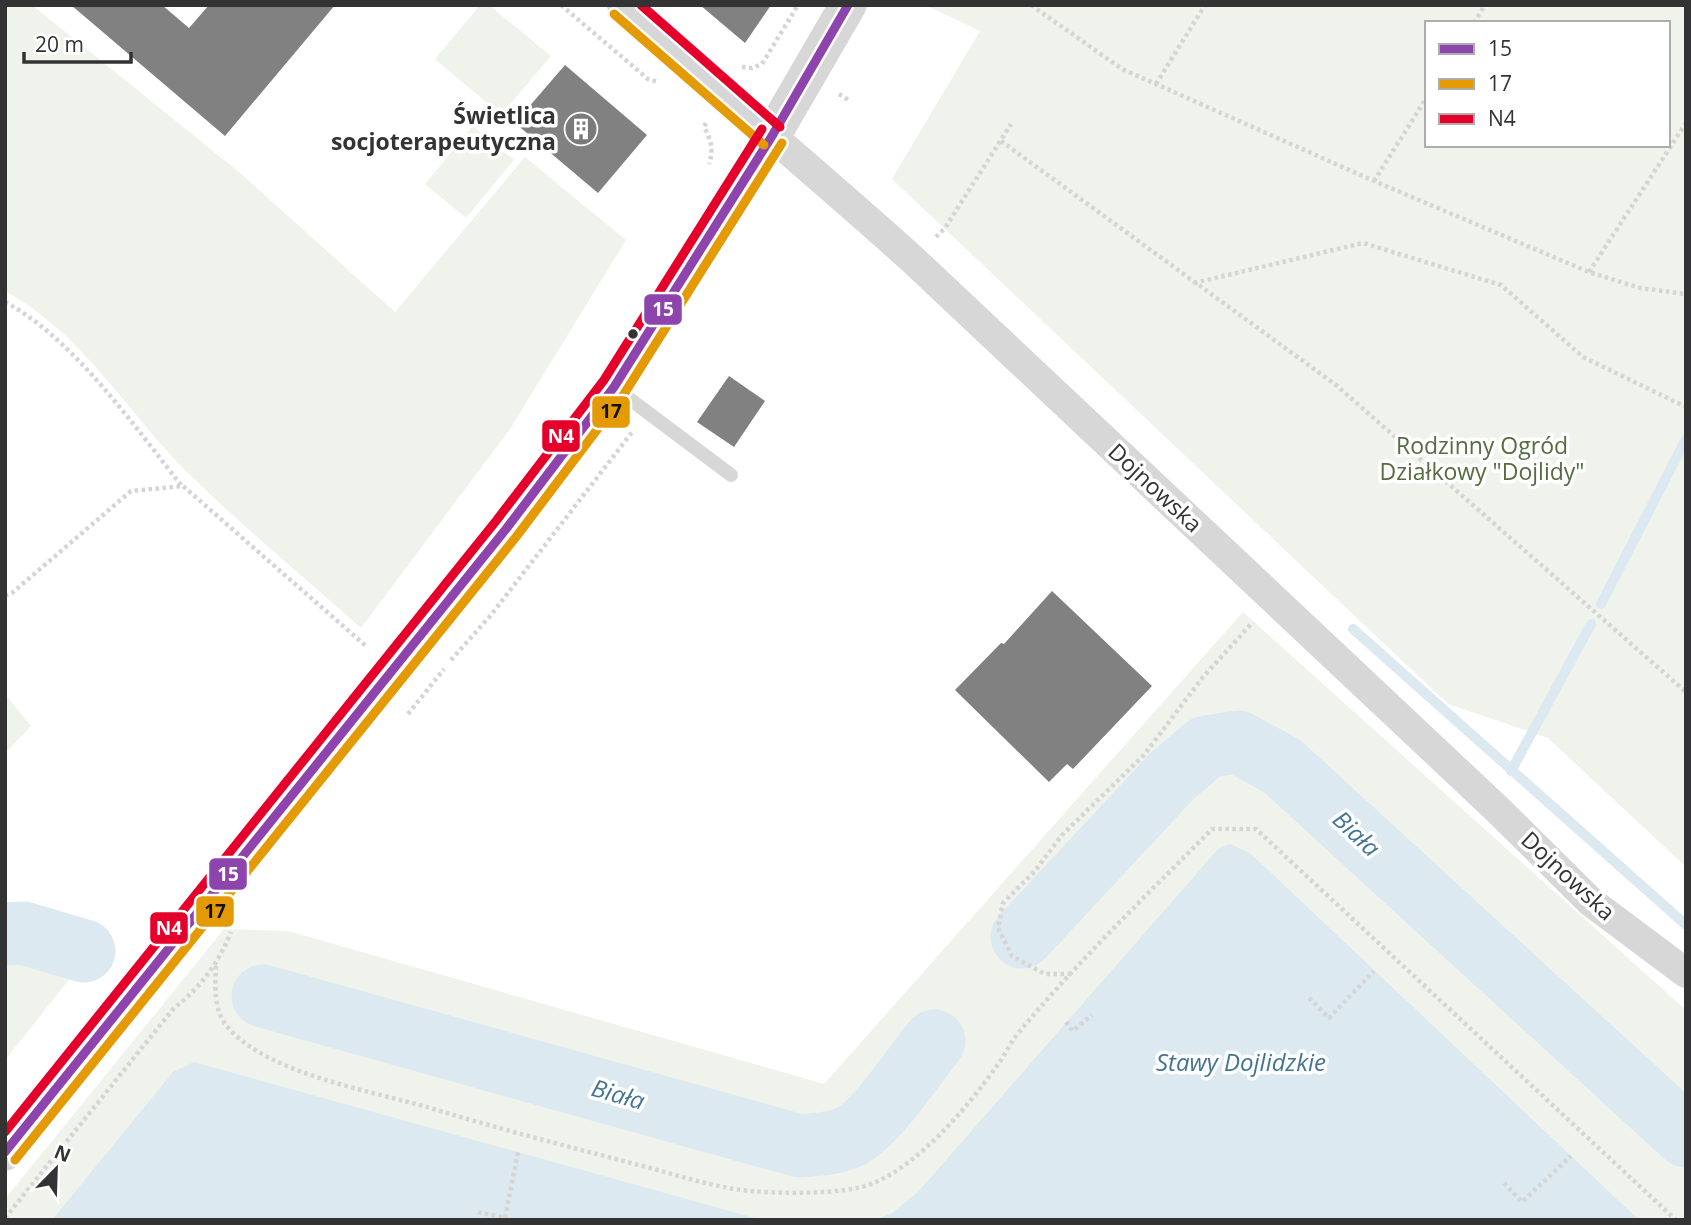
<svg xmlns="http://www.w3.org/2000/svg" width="1691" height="1225" font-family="'Open Sans',sans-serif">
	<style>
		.green { fill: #f0f3ec; fill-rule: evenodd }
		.water { fill: #dce9f0 }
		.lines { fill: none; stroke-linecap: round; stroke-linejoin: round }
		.stream { stroke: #dce9f0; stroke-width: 10 }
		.river { stroke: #dce9f0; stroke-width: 63 }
		.building { fill: #818181 }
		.path { stroke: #d5d5d5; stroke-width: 4.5; stroke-dasharray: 3.5 3.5; stroke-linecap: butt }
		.service { stroke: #d7d7d7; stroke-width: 14 }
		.minor { stroke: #d7d7d7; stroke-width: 30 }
		.tertiary { stroke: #d7d7d7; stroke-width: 37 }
		.bus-1-casing { stroke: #fff; stroke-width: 14 }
		.bus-2-casing { stroke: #fff; stroke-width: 14 }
		.bus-3-casing { stroke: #fff; stroke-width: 14 }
		.bus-1 { stroke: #8e44ad; stroke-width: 9 }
		.bus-2 { stroke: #e39a05; stroke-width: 9 }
		.bus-3 { stroke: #e4002b; stroke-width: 9 }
		.bus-dot { fill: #333; stroke: #fff; stroke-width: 2.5 }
		.labels { text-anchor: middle; stroke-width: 7; stroke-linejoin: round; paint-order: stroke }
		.poi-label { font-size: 23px; font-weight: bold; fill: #333; stroke: #fff; text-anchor: end }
		.park-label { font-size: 23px; fill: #566d41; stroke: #fff }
		.street-label { font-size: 23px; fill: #333; stroke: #fff }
		.water-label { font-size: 24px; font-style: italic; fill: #437593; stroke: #fff }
		.line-badge { stroke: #fff; stroke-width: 2.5 }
		.badge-label { font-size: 19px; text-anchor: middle; font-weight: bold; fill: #fff }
		.pale-badge-label { font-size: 19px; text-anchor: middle; font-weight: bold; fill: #111 }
	</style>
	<rect width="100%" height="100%" fill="#fff"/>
	<!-- green -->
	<g class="green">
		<path d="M5,5H32L239,172L395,312L525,157L626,240L510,429L361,628C304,577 244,528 190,475C127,413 84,334 5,291Z"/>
		<polygon points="480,5 489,5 551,56 501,115 435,59"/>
		<path d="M925,5H1686V867L1548,738L1448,704L892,179L980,31ZM1427,23H1668V145H1427Z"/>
		<polygon points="473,126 514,160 466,218 425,184"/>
		<polygon points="1243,612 1686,1010 1686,1220 5,1220 5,1199 224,929 288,931 824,1084"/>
		<polygon points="5,694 31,726 5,753"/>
		<polygon points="5,952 75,972 5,1060"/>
	</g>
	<!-- water -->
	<g class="water">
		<polygon points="1230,844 1250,853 1639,1220 875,1220 892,1213 918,1192 1218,849"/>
		<polygon points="194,1062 762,1220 52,1220 173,1072"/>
	</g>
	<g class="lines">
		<!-- stream -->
		<g class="stream">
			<polyline points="1601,604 1686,439"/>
			<polyline points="1353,629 1686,925"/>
			<polyline points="1511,771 1591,624"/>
			<polyline points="1423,894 1433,884"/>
		</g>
		<!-- river -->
		<g class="river">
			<polyline points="5,934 23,933 84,951"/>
			<polyline points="1022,937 1172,776 1206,747 1238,742 1282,766 1686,1136"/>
			<path d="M263,996L800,1146C818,1144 837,1144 853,1135C879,1119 914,1066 934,1041"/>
		</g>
	</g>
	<!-- building -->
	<g class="building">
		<polygon points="71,5 162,5 189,28 209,5 335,5 225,136"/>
		<polygon points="700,5 771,5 745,43"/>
		<polygon points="565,65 647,135 598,193 515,123"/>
		<polygon points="729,376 765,401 734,447 697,422"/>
		<polygon points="1052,591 1152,686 1073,769 1067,764 1049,782 955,690 1001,643 1004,644"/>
	</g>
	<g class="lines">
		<!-- path -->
		<g class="path">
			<polyline points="561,5 648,79 658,82"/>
			<polyline points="1031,5 1122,69 1374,181 1589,272 1640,288 1686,294"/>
			<polyline points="1474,23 1485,5"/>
			<polyline points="742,67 752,68 762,64 798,5"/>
			<polyline points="1156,84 1205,5"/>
			<polyline points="839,94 850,101"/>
			<path d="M706,123L704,127C711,140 714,149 709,164"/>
			<polyline points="1001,141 1336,385 1686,692"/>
			<polyline points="1374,181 1427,97"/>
			<polyline points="936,237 945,228 1011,124"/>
			<polyline points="1589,272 1686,123"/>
			<polyline points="1194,283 1363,243 1501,285 1583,357 1686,407"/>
			<path d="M5,302C73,338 134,426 182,486"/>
			<polyline points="5,596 12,593 131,491 183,486 366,646"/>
			<polyline points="451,660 491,615 633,431"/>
			<polyline points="408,714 444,669"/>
			<path d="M216,966C215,989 213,1012 230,1030C273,1075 372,1091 430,1108C500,1129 569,1147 639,1165C673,1174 707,1185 741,1190C771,1194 844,1195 871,1184C918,1166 967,1108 996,1067C1005,1056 1010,1042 1020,1031C1079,960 1147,895 1212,829H1256L1676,1220"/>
			<polyline points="1071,974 1045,974 1012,956 998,928 1003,903 1035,871 1062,835 1144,755 1203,677 1253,622"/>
			<polyline points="1309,998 1329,1018 1374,971"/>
			<polyline points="1066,1022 1073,1031 1092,1015"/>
			<polyline points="1504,1183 1522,1202 1571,1156"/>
			<polyline points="478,1212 505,1218 518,1152"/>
			<path d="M5,1218L174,1008C201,987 218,964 231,932"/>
		</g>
		<!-- service -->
		<polyline class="service" points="615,388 731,475"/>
		<!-- minor -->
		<path class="minor" d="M622,5C717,91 817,173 912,259L1497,809L1591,902L1686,973"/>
		<!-- tertiary -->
		<polyline class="tertiary" points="5,1152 506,529 614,387 772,136 848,5"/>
		<defs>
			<polyline id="bus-1" points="5,1152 506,529 614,387 772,136 848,5"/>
			<g id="bus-2">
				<polyline points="614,14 764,145"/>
				<polyline points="15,1160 516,537 624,394 782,143"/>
			</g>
			<g id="bus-3">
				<polyline points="641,5 780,127"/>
				<polyline points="5,1132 496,521 604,380 762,129"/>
			</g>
		</defs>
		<!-- bus-1 casing -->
		<use href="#bus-1" class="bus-1-casing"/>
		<!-- bus-2 casing -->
		<use href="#bus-2" class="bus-2-casing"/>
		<!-- bus-3 casing -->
		<use href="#bus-3" class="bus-3-casing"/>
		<!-- bus-1 -->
		<use href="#bus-1" class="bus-1"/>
		<!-- bus-2 -->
		<use href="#bus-2" class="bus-2"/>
		<!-- bus-3 -->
		<use href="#bus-3" class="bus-3"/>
	</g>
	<!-- icons -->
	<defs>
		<symbol id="building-disc" viewBox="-11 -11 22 22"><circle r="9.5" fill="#7a7a7a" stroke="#fff"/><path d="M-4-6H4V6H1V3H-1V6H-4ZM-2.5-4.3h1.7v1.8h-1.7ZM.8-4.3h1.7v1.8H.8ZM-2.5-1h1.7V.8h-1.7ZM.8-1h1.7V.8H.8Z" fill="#fff"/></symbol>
	</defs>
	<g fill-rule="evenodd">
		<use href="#building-disc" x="562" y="110" width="38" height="38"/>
	</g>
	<!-- markers -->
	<circle class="bus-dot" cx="633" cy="334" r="6"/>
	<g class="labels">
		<!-- poi labels -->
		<g class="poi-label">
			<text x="556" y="124">Świetlica<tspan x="556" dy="26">socjoterapeutyczna</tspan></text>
		</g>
		<!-- park labels -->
		<g class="park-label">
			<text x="1482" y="454">Rodzinny Ogród<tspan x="1482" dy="26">Działkowy "Dojlidy"</tspan></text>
		</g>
		<!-- street labels -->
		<g class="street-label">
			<text transform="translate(1155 488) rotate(43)" y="8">Dojnowska</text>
			<text transform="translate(1568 876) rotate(43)" y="8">Dojnowska</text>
		</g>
		<!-- water labels -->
		<g class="water-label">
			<text transform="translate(1356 834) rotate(43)" y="8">Biała</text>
			<text x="1241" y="1071">Stawy Dojlidzkie</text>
			<text transform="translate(618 1095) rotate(16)" y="8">Biała</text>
		</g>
	</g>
	<g class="line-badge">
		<rect x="643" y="293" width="40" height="33" rx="7" fill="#8e44ad"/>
		<rect x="591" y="395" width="40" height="34" rx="7" fill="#e39a05"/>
		<rect x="541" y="419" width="40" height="34" rx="7" fill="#e4002b"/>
		<rect x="208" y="857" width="40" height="34" rx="7" fill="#8e44ad"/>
		<rect x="195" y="895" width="40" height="33" rx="7" fill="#e39a05"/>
		<rect x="149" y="911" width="40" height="34" rx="7" fill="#e4002b"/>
	</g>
	<g class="badge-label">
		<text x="663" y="316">15</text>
		<text x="561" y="443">N4</text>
		<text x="228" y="881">15</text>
		<text x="169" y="935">N4</text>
	</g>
	<g class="pale-badge-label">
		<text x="611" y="418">17</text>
		<text x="215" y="918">17</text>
	</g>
	<!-- border -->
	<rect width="1691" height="1225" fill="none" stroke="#333333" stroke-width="14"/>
	<!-- legend -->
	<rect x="1425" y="21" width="245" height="126" fill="#ffffff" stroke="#adadad" stroke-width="2"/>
	<rect x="1439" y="44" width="35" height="10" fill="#8e44ad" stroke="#adadad" stroke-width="2"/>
	<text x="1488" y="56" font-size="21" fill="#333333">15</text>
	<rect x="1439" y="79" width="35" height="10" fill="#e39a05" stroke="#adadad" stroke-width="2"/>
	<text x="1488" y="91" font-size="21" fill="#333333">17</text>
	<rect x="1439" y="114" width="35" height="10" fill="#e4002b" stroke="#adadad" stroke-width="2"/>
	<text x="1488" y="126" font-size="21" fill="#333333">N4</text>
	<!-- north arrow -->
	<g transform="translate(56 1169) rotate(23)" stroke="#ffffff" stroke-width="5" paint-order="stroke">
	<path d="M0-5L12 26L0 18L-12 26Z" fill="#333333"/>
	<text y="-10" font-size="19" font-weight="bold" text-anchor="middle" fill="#333333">N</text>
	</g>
	<!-- scale -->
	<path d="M24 52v10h107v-10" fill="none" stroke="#333333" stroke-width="3.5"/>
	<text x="35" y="52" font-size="21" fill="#333333" stroke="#ffffff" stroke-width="5" paint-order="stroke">20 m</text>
</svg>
